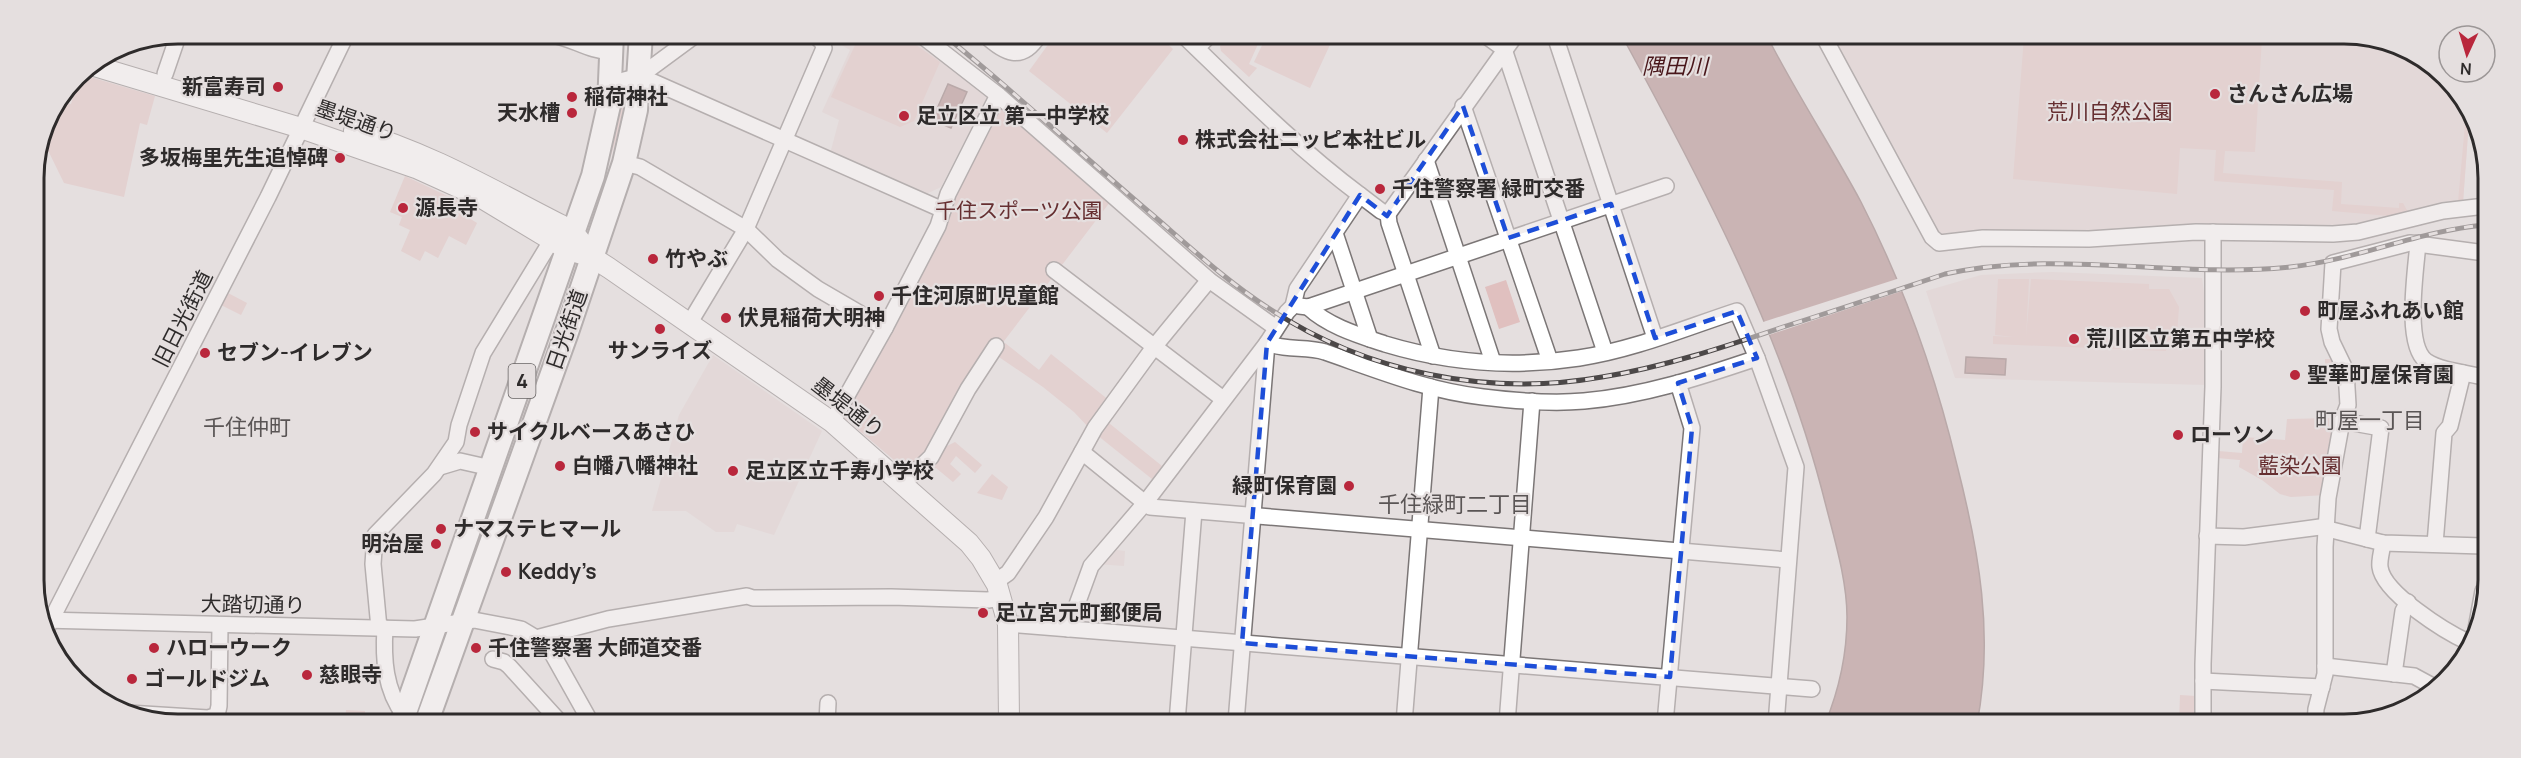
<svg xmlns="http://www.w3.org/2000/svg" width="2521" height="758" font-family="Manrope,'Noto Sans JP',sans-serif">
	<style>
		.built { fill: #dfd1d0 }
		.green { fill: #e0c0bf }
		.water { fill: #a98282; stroke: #846868; stroke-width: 1.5 }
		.pier { fill: #e5dfdf }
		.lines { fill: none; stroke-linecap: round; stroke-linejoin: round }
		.minor-casing { stroke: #7b7676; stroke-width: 18 }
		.major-casing { stroke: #7b7676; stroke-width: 22 }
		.highway-casing { stroke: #7b7676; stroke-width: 26 }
		.minor { stroke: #fff; stroke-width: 15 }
		.major { stroke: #fff; stroke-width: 20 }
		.highway { stroke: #fff; stroke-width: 22 }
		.rail-casing { stroke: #4c4848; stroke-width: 5 }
		.rail { stroke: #e5dfdf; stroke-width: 3; stroke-dasharray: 9; stroke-linecap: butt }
		.marked { fill: none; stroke: #1d4ed8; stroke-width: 4.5; stroke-dasharray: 12 8; stroke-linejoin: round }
		.poi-dot { fill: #b9273c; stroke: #e5dfdf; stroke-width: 2 }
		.labels { text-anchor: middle; stroke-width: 4.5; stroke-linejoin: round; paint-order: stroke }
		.shield { fill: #e5dfdf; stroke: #656161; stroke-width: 1.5 }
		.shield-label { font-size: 20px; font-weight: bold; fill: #2e2b2b }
		.poi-label { font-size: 21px; font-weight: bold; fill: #2e2b2b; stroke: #e5dfdf; text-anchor: start }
		.park-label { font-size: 21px; fill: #662f31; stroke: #e5dfdf }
		.street-label { font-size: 21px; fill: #2e2b2b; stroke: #e5dfdf }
		.water-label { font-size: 22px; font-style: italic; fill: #49161a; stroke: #e5dfdf }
		.neighbourhood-label { font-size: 22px; fill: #5a5555; stroke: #e5dfdf }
		.rim { fill: none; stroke: #2e2b2b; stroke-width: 3 }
	</style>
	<rect width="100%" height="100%" fill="#e5dfdf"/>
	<!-- built -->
	<g class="built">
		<polygon points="823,34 911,35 986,93 987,98 941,187 924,195 830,154 839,120 822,112 850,50"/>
		<polygon points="1830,37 2380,38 2446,76 2469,120 2463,202 2427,207 2349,227 1938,235"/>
		<polygon points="2052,272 2202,278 2205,301 2207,385 1955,378 1926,291 1981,275"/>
		<polygon points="713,355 822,431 774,535 737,524 734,532 716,532 686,511 652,511 679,415"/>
		<polygon points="1109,549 1125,551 1124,566 1097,564"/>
	</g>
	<!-- green -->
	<g class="green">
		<polygon points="847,34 902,35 940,62 914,121 900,127 831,97 856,43"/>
		<polygon points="1055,35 1158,35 1173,49 1107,133 1029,71"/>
		<polygon points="1230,35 1242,35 1258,44 1249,64 1257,68 1249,77 1221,51 1220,46"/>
		<polygon points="1267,35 1334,36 1310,88 1254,62"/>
		<polygon points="2024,37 2262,38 2255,152 2225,151 2223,173 2342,182 2341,204 2399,208 2399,203 2403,203 2408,212 2389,216 2332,211 2334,190 2214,181 2216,150 2180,148 2177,194 2013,179"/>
		<polygon points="80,74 155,96 147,125 140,123 124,197 64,183 41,136 45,121 58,102 71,104"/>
		<polygon points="625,86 629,86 617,137 593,210"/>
		<polygon points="999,106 1110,202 1004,341 989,350 928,451 907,471 842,416 937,243 950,215 955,191"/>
		<polygon points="2466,113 2469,120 2463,202 2458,202"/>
		<polygon points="405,176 473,208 469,218 477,223 466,245 449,236 438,258 425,251 420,261 401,251 410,230 399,225 402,217 390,212"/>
		<polygon points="1998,279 2029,279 2026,338 2031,279 2149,284 2149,289 2169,289 2179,307 2177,334 2167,342 2166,351 1993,344 1993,336 2015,337 1995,335"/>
		<polygon points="1506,280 1520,322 1499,329 1485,287"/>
		<polygon points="228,293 247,303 241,315 219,304 224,294"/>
		<polygon points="1005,343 1039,370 1051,354 1110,401 1099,415 1162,466 1152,479 1092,431 1074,412 1043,387 996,355"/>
		<polygon points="2325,359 2334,359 2338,375 2329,376 2329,384 2317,385 2316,367 2325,366"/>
		<polygon points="2336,418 2325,495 2291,497 2280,494 2262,480 2239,467 2240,460 2217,458 2218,451 2242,453 2243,437 2285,440 2287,419"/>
		<polygon points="955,442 982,465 975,473 956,456 950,464 961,474 953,482 936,468 926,478 919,472 939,450"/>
		<polygon points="992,474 1008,487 1002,500 977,493"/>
		<polygon points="2180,695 2196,696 2195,724 2179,724"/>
		<polygon points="346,710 365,711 365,721 345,721"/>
	</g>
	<!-- water -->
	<g class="water">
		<path d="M1622,36H1767C1796,93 1831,146 1861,202C1904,286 1935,373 1957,465C1979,551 1994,635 1977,724H1825C1839,690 1847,654 1847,617C1847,581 1835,541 1826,506C1785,340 1704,186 1622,36Z"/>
		<polygon points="948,84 967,92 951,128 932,120"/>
		<polygon points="1966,357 2006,359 2005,375 1965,373"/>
	</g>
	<!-- pier -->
	<polygon class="pier" points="1900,278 1905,290 1766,336 1760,323"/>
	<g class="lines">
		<defs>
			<g id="minor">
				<path d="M547,34C572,37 587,51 612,52"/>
				<polyline points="921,35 998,95 1209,280 1276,328"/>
				<path d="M985,35C1004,53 1022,63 1039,35"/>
				<path d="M1183,35C1241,91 1296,147 1360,195"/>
				<polyline points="1486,36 1504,49 1605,352"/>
				<polyline points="1555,36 1655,338"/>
				<polyline points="1824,37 1932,237 1939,243 1983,238 2089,239 2196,232 2333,234 2358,232 2443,211 2485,206"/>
				<polyline points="1197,48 1210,35"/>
				<polyline points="165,74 179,33"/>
				<polyline points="640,76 943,210"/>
				<polyline points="616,101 620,84 624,80 640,76 697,34"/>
				<polyline points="1463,106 1550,361"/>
				<polyline points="1426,160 1493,362"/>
				<polyline points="624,163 640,167 746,229 778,260 818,289 885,328"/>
				<polyline points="1388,214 1389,223 1433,356"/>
				<polyline points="1335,233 1370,339"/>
				<path d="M2418,243C2416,269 2404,344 2426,361C2441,371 2467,373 2484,377"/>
				<polyline points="1054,270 1223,399"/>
				<polyline points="1299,306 1308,307 1666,186"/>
				<path d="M1308,307C1328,326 1358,335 1385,344C1448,363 1514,368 1579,358C1633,350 1685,328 1737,311L1757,358"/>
				<polyline points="689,324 746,229 824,48 822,42 813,34"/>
				<polyline points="2342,421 2381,428 2367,539"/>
				<polyline points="832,422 885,328 938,226 948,194 998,95"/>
				<polyline points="1082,452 1150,507 1788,560"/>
				<polyline points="440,467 460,461 491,468"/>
				<polyline points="903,484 931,457 968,389 996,346"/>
				<polyline points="2207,536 2244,537 2320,527 2383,543 2483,546"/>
				<path d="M2383,543C2382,551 2379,560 2380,567C2383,593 2446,632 2468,642"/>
				<polyline points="2435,544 2444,433 2450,426 2463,373"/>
				<polyline points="995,582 1008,573 1046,517 1095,428 1154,347 1209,280"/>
				<polyline points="43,620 415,629 474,620 521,629 536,638 553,655 590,721"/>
				<polyline points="1008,624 1812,689"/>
				<polyline points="379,628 373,564 375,535 434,474 456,442 459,425 483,353 556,233"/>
				<path d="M385,628C383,659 385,690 404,715"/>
				<path d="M1068,629L1091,566L1145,503L1267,343C1286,351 1306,346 1325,352C1377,370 1428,391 1483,397C1516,401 1551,404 1584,401C1643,396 1701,377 1757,358L1796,467L1776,724"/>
				<polyline points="2476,629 2483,591"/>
				<polyline points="46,630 268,197 347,33"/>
				<polyline points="536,638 608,619 747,596 753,598 891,597 988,600 1001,598"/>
				<polyline points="493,659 504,662 509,666 559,721"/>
				<polyline points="2325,666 2414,676 2438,689"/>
				<polyline points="2394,674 2403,611 2408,602"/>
				<polyline points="2203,681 2322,687"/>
				<polyline points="128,713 208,718 217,715 219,706 220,625"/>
				<polyline points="827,722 828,703"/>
				<polyline points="1177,722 1194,511"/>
				<polyline points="1236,722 1267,343 1287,312 1293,306 1297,289 1360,195 1381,211 1388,214 1515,36"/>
				<polyline points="1404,723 1431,387"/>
				<polyline points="1507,723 1532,401"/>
				<polyline points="1665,723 1692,428 1678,383"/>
				<polyline points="2203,724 2203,664 2213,387 2213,232"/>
				<polyline points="2315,725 2316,709 2325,674 2325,547 2328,498 2342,421 2348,405 2346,371 2332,342 2329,329 2333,263 2410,243 2485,253"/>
			</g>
			<g id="major">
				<polyline points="91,65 301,128 416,168 480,197 568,250 592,257 609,268 832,422 969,543 981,558 997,585 1008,624 1009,722"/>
				<path d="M354,131C428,152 494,191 561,225L574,233L582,243"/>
			</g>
			<g id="highway">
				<polyline points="402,721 593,176 609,105 612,34"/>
				<polyline points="427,721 567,332 624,163 636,110 641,34"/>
			</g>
		</defs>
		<!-- minor casing -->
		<use href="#minor" class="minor-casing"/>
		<!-- major casing -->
		<use href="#major" class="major-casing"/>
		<!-- highway casing -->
		<use href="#highway" class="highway-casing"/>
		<!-- minor -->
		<use href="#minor" class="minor"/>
		<!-- major -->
		<use href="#major" class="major"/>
		<!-- highway -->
		<use href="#highway" class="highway"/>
		<defs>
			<path id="rail" d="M944,35C1016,93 1084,157 1155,217C1192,249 1229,283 1270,309C1367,373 1489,397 1602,377C1664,367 1724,347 1783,327C1837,310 1891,292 1945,274C2059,249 2175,279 2290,267C2356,260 2418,231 2485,225"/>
		</defs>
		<!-- rail casing -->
		<use href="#rail" class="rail-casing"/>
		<!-- rail -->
		<use href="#rail" class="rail"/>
	</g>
	<!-- marked area -->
	<path d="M0 0H2521V758H0ZM1463,106L1508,238L1611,204L1655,338L1737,311L1757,358L1678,383L1692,428L1670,677L1242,643L1267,343L1360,195L1387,216Z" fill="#e5dfdf" fill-opacity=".55" fill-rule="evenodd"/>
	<path class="marked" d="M1463,106L1508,238L1611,204L1655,338L1737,311L1757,358L1678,383L1692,428L1670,677L1242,643L1267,343L1360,195L1387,216Z"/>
	<!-- markers -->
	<g class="poi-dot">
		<circle cx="278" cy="87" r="6"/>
		<circle cx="2215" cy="94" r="6"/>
		<circle cx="572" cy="97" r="6"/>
		<circle cx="572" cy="113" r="6"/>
		<circle cx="904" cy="116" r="6"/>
		<circle cx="1183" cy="140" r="6"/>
		<circle cx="340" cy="158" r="6"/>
		<circle cx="1380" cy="189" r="6"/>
		<circle cx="403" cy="208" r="6"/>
		<circle cx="653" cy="259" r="6"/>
		<circle cx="879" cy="296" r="6"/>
		<circle cx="2305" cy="311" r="6"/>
		<circle cx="726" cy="318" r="6"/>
		<circle cx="660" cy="329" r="6"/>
		<circle cx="2074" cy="339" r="6"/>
		<circle cx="205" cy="353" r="6"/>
		<circle cx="2295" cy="375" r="6"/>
		<circle cx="475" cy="432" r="6"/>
		<circle cx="2178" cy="435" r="6"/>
		<circle cx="560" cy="466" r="6"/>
		<circle cx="733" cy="471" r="6"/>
		<circle cx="1349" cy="486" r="6"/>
		<circle cx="441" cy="529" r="6"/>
		<circle cx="436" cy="544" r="6"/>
		<circle cx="506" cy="572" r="6"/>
		<circle cx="983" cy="613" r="6"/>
		<circle cx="154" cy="648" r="6"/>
		<circle cx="476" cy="648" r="6"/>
		<circle cx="307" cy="675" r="6"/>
		<circle cx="132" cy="679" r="6"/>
	</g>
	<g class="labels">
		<!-- shield labels -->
		<rect class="shield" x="508.5" y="364" width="27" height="34" rx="4.5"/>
		<g class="shield-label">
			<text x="522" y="388">4</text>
		</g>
		<!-- poi labels -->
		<g class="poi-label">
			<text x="266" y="94" text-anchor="end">新富寿司</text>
			<text x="2227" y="101">さんさん広場</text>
			<text x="584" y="104">稲荷神社</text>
			<text x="560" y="120" text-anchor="end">天水槽</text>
			<text x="916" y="123">足立区立 第一中学校</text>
			<text x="1195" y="147">株式会社ニッピ本社ビル</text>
			<text x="328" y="165" text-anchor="end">多坂梅里先生追悼碑</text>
			<text x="1392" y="196">千住警察署 緑町交番</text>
			<text x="415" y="215">源長寺</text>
			<text x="665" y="266">竹やぶ</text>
			<text x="891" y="303">千住河原町児童館</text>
			<text x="2317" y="318">町屋ふれあい館</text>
			<text x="738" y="325">伏見稲荷大明神</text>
			<text x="2086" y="346">荒川区立第五中学校</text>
			<text x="660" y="358" text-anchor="middle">サンライズ</text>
			<text x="217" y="360">セブン-イレブン</text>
			<text x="2307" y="382">聖華町屋保育園</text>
			<text x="487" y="439">サイクルベースあさひ</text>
			<text x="2190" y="442">ローソン</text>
			<text x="572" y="473">白幡八幡神社</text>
			<text x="745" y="478">足立区立千寿小学校</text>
			<text x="1337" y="493" text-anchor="end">緑町保育園</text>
			<text x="453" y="536">ナマステヒマール</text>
			<text x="424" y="551" text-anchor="end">明治屋</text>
			<text x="518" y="579">Keddy’s</text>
			<text x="995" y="620">足立宮元町郵便局</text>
			<text x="166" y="655">ハローウーク</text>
			<text x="488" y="655">千住警察署 大師道交番</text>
			<text x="319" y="682">慈眼寺</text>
			<text x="144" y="686">ゴールドジム</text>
		</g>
		<!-- park labels -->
		<g class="park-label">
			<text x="2110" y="119">荒川自然公園</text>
			<text x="1019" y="218">千住スポーツ公園</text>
			<text x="2300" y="473">藍染公園</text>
		</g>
		<!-- street labels -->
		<g class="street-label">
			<text transform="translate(356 121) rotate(19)" y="7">墨堤通り</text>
			<text transform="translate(183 319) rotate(-63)" y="7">旧日光街道</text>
			<text transform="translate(567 330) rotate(-71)" y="7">日光街道</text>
			<text transform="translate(848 408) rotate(38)" y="7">墨堤通り</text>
			<text transform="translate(253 605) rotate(1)" y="7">大踏切通り</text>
		</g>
		<!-- water labels -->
		<g class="water-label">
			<text x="1675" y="74">隅田川</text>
		</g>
		<!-- neighbourhood labels -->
		<g class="neighbourhood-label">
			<text x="2370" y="428">町屋一丁目</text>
			<text x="247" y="435">千住仲町</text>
			<text x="1455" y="512">千住緑町二丁目</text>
		</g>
	</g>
	<!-- crop -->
	<path d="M0 0H2521V758H0ZM178 44H2344A134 134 0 0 1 2478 178V580A134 134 0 0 1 2344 714H178A134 134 0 0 1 44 580V178A134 134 0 0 1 178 44Z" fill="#e5dfdf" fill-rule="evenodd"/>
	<path class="rim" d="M178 44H2344A134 134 0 0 1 2478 178V580A134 134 0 0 1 2344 714H178A134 134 0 0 1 44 580V178A134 134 0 0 1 178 44Z"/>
	<!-- north arrow -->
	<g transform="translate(2467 54) rotate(184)"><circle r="28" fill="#e5dfdf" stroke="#9c9797" stroke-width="1.5"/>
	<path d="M0-4.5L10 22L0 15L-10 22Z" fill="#b9273c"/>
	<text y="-9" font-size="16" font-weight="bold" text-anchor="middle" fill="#2e2b2b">N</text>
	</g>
</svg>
